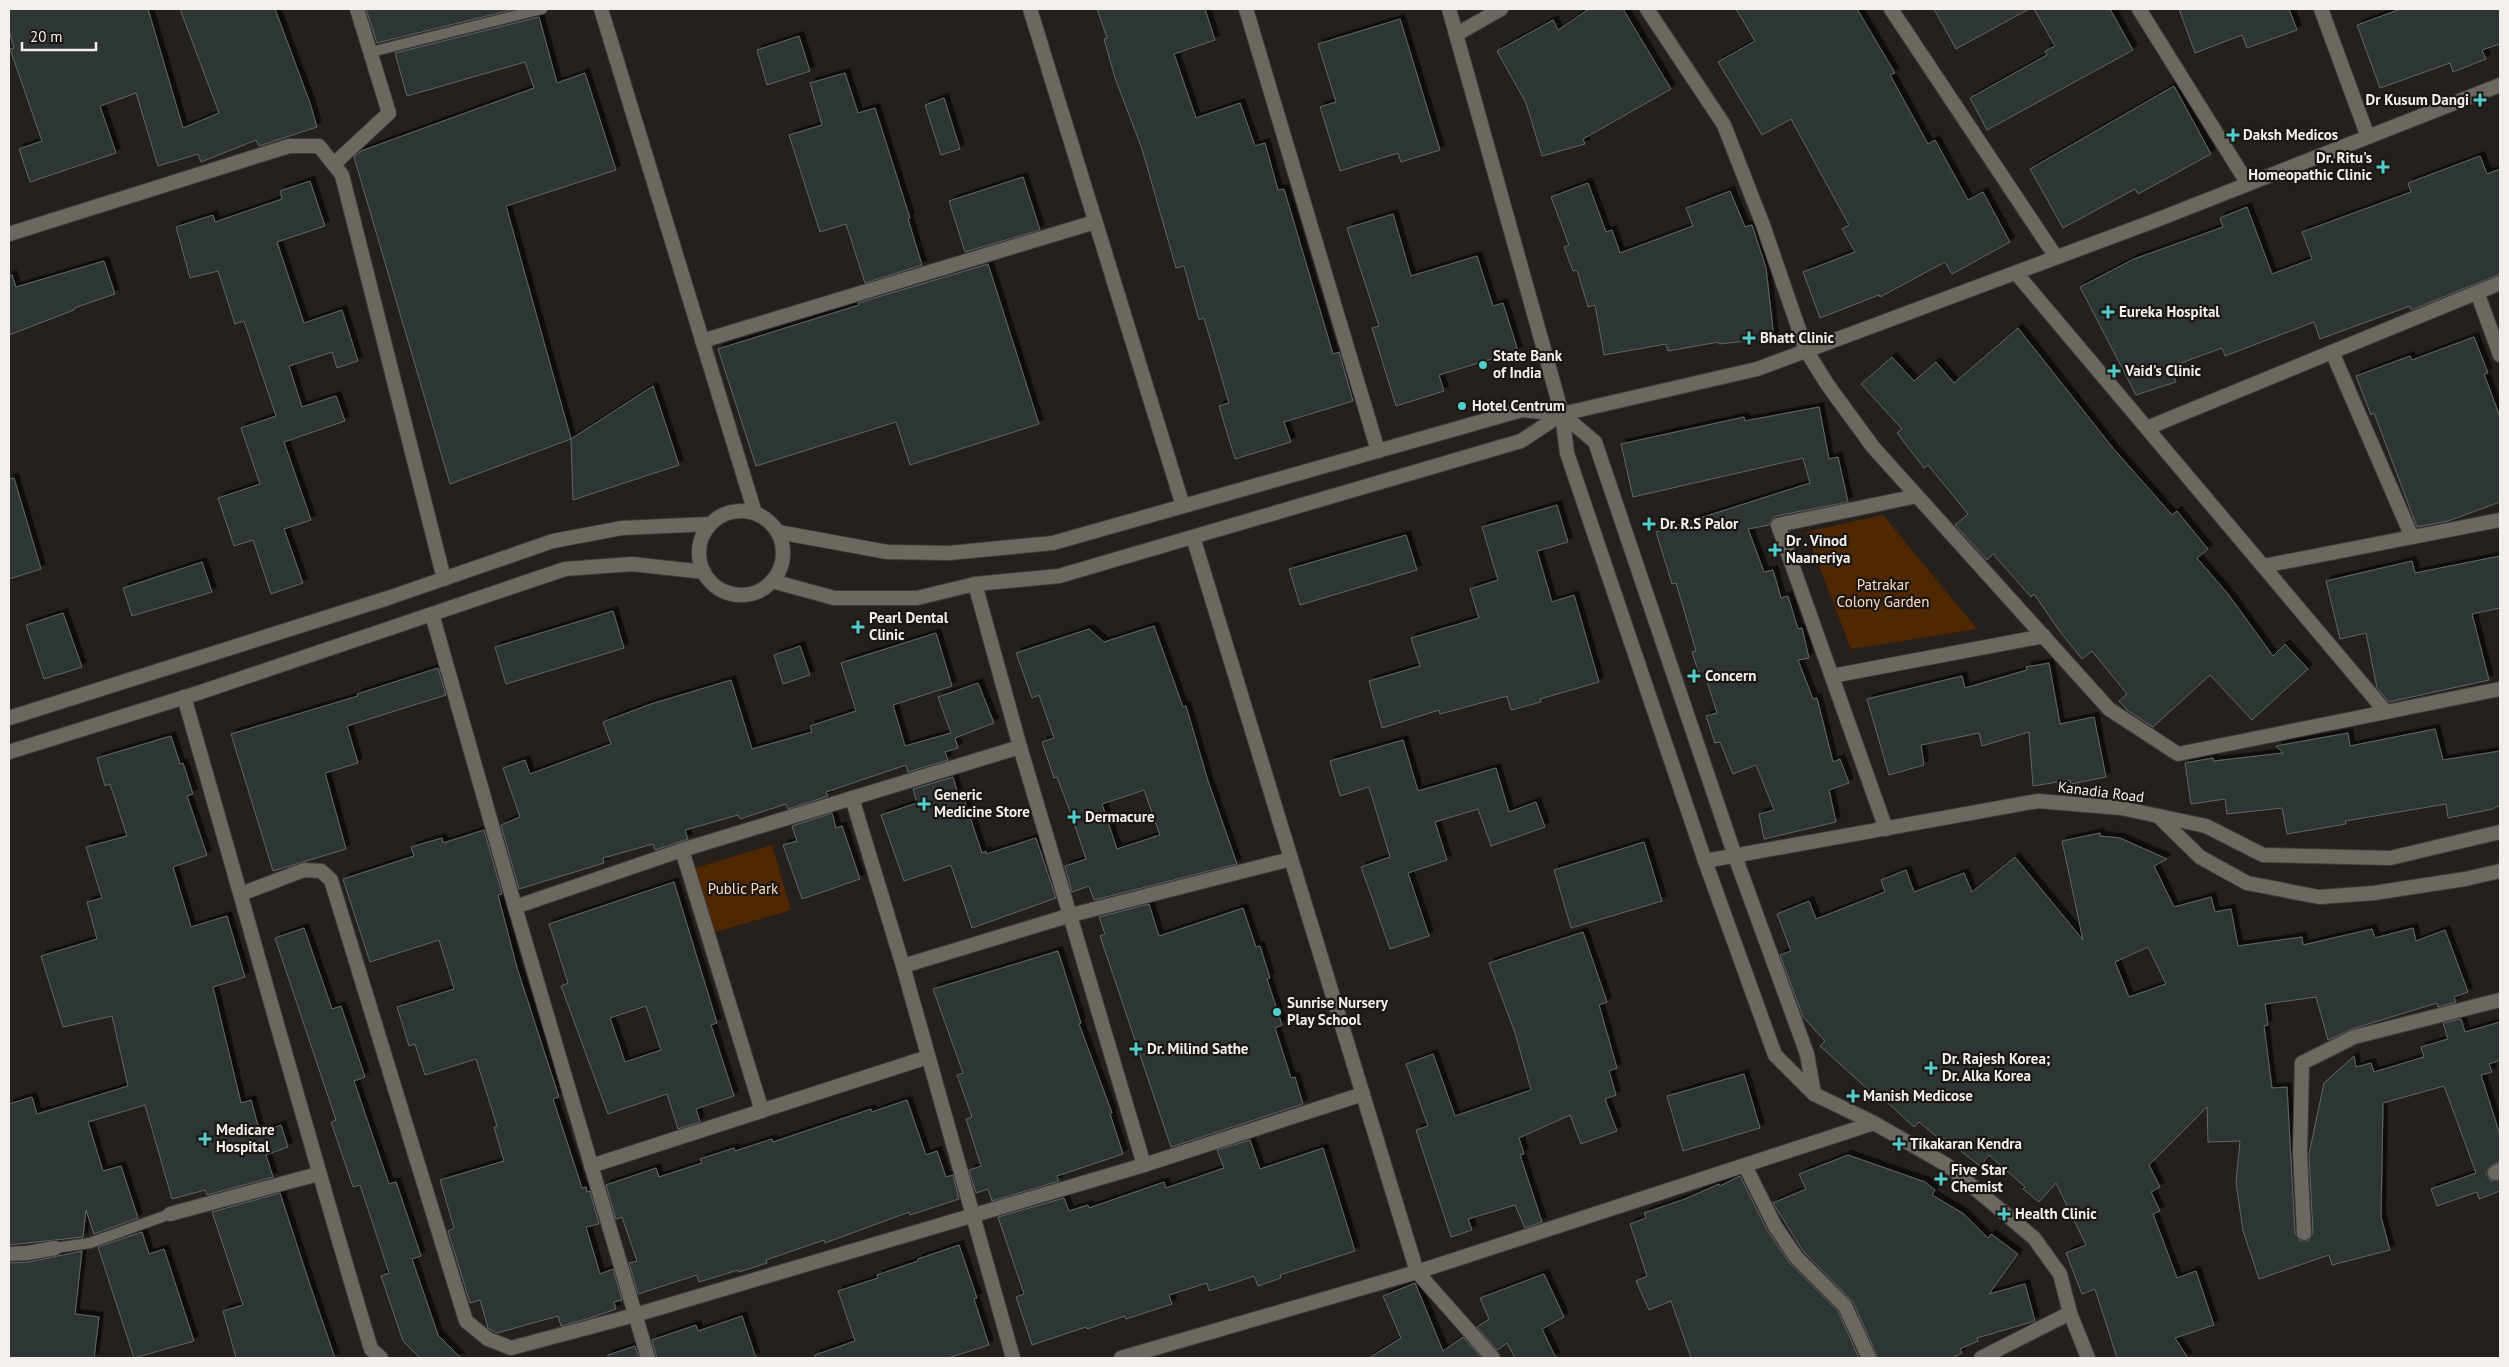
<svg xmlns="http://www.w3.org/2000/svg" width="2509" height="1367" font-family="'PT Sans',sans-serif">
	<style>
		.green { fill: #4f2700 }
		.building { fill: #2d3434; stroke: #5f6767; fill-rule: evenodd; filter: url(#shadow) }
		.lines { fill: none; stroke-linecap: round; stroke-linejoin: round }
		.service-casing { stroke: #403c3a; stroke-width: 12 }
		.minor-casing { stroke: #403c3a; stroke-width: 16 }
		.tertiary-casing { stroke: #403c3a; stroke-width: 16 }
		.secondary-casing { stroke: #403c3a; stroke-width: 16 }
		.service { stroke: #6d6762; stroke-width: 10 }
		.minor { stroke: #6d6762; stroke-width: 14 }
		.tertiary { stroke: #6d6762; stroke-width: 14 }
		.secondary { stroke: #6d6762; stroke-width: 14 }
		.poi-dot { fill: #52cdcc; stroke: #1b1713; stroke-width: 2 }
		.labels { text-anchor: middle; stroke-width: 4.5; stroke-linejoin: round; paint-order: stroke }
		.poi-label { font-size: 15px; font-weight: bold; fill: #f3efed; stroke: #1b1713; text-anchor: start }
		.park-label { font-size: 15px; fill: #feddc2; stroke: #1b1713 }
		.street-label { font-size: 15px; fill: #f3efed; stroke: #1b1713 }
	</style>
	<defs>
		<filter id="shadow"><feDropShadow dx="4.5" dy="-4.5" stdDeviation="0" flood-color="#0009"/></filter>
	</defs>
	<rect width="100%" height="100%" fill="#25201c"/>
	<!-- green -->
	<g class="green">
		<polygon points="1883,515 1977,629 1851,649 1806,532"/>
		<polygon points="772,845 791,910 715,932 695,868"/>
	</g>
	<!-- building -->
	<g class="building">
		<polygon points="9,9 148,9 183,128 219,113 180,9 275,9 310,103 317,127 259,146 256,140 201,162 198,154 158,166 136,93 100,106 116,153 30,182 19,149 42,141 10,49 14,48 9,30"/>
		<polygon points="366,9 515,9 377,43"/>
		<polygon points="1097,9 1205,9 1215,40 1174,54 1196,118 1240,103 1255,146 1265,143 1278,190 1284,189 1333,354 1339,352 1353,401 1284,422 1291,442 1235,459 1219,406 1229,403 1204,318 1199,320 1184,266 1176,268 1142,149 1115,78 1104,39 1107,38"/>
		<polygon points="1589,9 1623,9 1671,89 1583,139 1585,144 1542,156 1526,103 1497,51 1553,20 1558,30"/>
		<polygon points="1736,9 1857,9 1895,73 1890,75 1928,144 1935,140 1968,200 1983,192 2010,242 1952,274 1945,262 1880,297 1879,295 1820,318 1803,272 1855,252 1842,229 1849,225 1791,119 1762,135 1718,62 1755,41"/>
		<polygon points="1934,9 2029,9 1956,49"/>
		<polygon points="2034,9 2110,9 2133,50 1987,130 1970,98 2047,55 2045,51 2055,46"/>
		<polygon points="2179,9 2289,9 2297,30 2247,48 2242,35 2195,53"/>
		<polygon points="2401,9 2500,9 2500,44 2482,50 2486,59 2453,72 2450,63 2380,88 2357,25"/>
		<polygon points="539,17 557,83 585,73 616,170 506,206 571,439 450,484 354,157 361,151 534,88 525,62 407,96 395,53"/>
		<polygon points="1400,19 1440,150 1401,162 1398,153 1340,171 1320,107 1336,102 1318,44"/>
		<polygon points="799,36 810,71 767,85 757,50"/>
		<polygon points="845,73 858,113 875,108 910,218 908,219 922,265 865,283 846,224 820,232 789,135 822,125 810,83"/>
		<polygon points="2174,86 2211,154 2138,194 2135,189 2063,228 2030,169"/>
		<polygon points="944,98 960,149 941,155 925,105"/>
		<polygon points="2480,156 2487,174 2500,169 2500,274 2411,310 2410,306 2320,339 2314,322 2225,356 2222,348 2170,367 2176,382 2136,395 2080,287 2134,259 2223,227 2220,218 2247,207 2272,274 2312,259 2302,232 2411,192 2408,183"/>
		<polygon points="1023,177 1040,230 965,252 949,201"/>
		<polygon points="310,181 325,226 277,242 304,323 342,310 358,361 337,368 332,352 289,366 302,407 336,396 345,421 284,442 311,520 284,529 303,583 271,594 253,540 234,546 218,498 260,484 241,428 276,416 244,321 235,324 218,271 190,278 176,227 213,215 215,222 282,199 280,191"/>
		<polygon points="1588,183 1606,232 1612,230 1620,253 1693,226 1686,208 1730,191 1745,227 1752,225 1766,268 1774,338 1719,344 1719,342 1668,351 1666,344 1604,355 1595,305 1588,307 1577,270 1573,271 1564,247 1569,245 1551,197"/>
		<polygon points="1393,214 1411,276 1477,256 1493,306 1503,303 1518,351 1439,375 1444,391 1396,406 1372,328 1379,326 1347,228"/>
		<polygon points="104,261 115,294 74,308 74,310 9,335 9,276 12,275 16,287"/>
		<polygon points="988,264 1039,424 910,465 896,422 756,466 718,349 859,305 858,303"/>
		<polygon points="2018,328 2112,447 2172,515 2177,511 2208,549 2197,558 2228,594 2273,656 2285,644 2308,669 2252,720 2210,675 2153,727 2127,710 2119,701 2127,694 2092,651 2082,659 2061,633 2034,594 2031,597 1993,554 1987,560 1955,525 1968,514 1928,465 1924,468 1897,433 1902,429 1861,384 1892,357 1914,381 1936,362 1954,383"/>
		<polygon points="2474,337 2488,373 2484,374 2500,417 2500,502 2448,521 2417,527 2374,413 2371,415 2356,376 2410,356 2412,360"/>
		<polygon points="653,386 679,465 573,500 571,439"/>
		<polygon points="1819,407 1829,459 1838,457 1848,502 1776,516 1772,519 1769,525 1748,529 1764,572 1773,570 1781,598 1788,596 1798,629 1802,628 1809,658 1798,660 1813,699 1817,698 1833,762 1840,759 1849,783 1829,790 1836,822 1764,839 1759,814 1774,810 1756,765 1733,774 1720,742 1715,743 1706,716 1717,713 1705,675 1700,677 1692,652 1696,651 1676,583 1672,584 1656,532 1810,483 1803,458 1633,497 1621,444 1744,417 1745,421"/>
		<polygon points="14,478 41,569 9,579 9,479"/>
		<polygon points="1557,505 1568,542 1537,551 1552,602 1574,595 1599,682 1540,699 1541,702 1511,710 1507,696 1440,714 1439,710 1382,728 1369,681 1420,666 1411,638 1479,618 1470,589 1498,580 1482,527"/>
		<polygon points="1406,535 1417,570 1300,605 1289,569"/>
		<polygon points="2500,556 2500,608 2472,614 2489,680 2389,702 2377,688 2366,633 2340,639 2326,581 2412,561 2415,573"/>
		<polygon points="202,562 212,592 132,616 123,588"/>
		<polygon points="613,611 624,648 506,684 495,647"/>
		<polygon points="63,613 82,667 44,679 26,625"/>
		<path d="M1154,626L1183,707L1186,706L1208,781L1237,864L1094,900L1089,886L1072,892L1065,866L1086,859L1071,814L1057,777L1054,778L1042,742L1054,738L1039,695L1032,698L1016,653L1089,629L1104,642ZM1144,790L1160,835L1117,849L1102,804Z"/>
		<polygon points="936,633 952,686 893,705 905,746 951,733 938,697 978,683 994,723 955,738 958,748 945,752 948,760 908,772 906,765 826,792 828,796 788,809 786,804 740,819 738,815 685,830 688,839 655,850 653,844 603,858 604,863 519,889 501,825 520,817 503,768 525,760 530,774 611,744 603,722 651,704 731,680 752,749 812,732 810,726 856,711 841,663"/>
		<polygon points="800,646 810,675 783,684 774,655"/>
		<polygon points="2049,663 2060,724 2094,717 2106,777 2071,784 2070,780 2033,786 2029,732 1982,746 1979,733 1921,745 1924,765 1889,775 1867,699 1962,676 1965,688 2027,670 2026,667"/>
		<polygon points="438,668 446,695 347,726 358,763 325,773 346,849 273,871 231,734 358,696 357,694"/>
		<polygon points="2435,729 2443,760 2500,751 2500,805 2493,809 2448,818 2446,804 2345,821 2346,824 2287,834 2282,808 2227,814 2225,799 2191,804 2185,763 2213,758 2214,761 2283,753 2276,746 2348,733 2350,746"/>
		<polygon points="171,736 180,764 183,763 193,794 187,796 207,855 173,867 191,927 227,916 245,977 213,987 241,1103 251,1100 260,1133 281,1125 288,1147 266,1155 273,1177 207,1195 205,1190 172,1199 145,1105 88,1122 103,1171 121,1166 138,1218 94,1234 86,1210 83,1237 9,1245 9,1104 32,1097 37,1114 128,1086 112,1016 63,1027 41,956 97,939 87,902 102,898 86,847 127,836 110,784 105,786 97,758"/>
		<polygon points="1403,740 1418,791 1496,768 1509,812 1536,802 1545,827 1491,846 1478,809 1435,822 1447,860 1408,873 1429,936 1390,949 1361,867 1390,857 1369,787 1340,796 1330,761"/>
		<polygon points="953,777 959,798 963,796 982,853 986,851 986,854 1036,838 1056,898 972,928 951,865 904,881 881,815 917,803 913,789"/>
		<polygon points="832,813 836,828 842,826 860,879 802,899 783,845 797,841 792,826"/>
		<polygon points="484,830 502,894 498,895 517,968 559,1097 553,1099 582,1188 586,1187 587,1192 590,1191 599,1224 586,1227 600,1274 613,1269 622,1300 614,1302 616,1309 590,1318 561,1326 558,1316 497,1333 488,1328 480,1300 470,1303 448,1231 454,1228 440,1180 504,1161 494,1127 497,1126 476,1059 425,1075 415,1044 409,1046 397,1007 454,989 439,940 370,962 343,879 414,856 411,847 442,838 443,843"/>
		<path d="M2100,833V836L2120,838L2167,859L2154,866L2174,907L2211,897L2215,912L2231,909L2238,946L2302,937L2303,945L2372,929L2375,938L2413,928L2416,941L2445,930L2468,992L2454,997L2456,1002L2438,1007L2437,1003L2352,1029L2328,1040L2316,997L2265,1004L2268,1025L2264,1026L2272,1088L2287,1087L2295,1233L2300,1241H2308L2313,1233L2309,1154L2324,1083L2354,1056L2356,1067L2371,1063L2374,1072L2424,1057L2421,1047L2448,1039L2443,1023L2461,1019L2465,1032L2500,1022V1060L2489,1064L2492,1072L2481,1075L2500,1135V1161L2490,1166L2486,1174L2491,1181L2500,1180V1191L2479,1199L2477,1192L2437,1206L2431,1189L2476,1173L2444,1086L2383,1103L2381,1217L2390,1250L2332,1265L2329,1255L2259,1279L2243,1231L2236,1183L2240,1141L2208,1142L2207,1107L2149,1165L2160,1187L2151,1192L2160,1211L2153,1214L2177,1278L2196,1271L2214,1325L2175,1338L2188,1358H2117L2095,1289L2082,1294L2066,1253L2086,1245L2056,1183L2039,1202L2023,1189L2025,1187L1989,1155L1980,1166L1944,1138L1942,1141L1919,1122L1914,1127L1875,1091L1873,1094L1820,1046L1825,1041L1803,1017L1780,955L1791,951L1777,914L1809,901L1816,919L1885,892L1881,880L1906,870L1914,892L1964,873L1972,892L2015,857L2083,940L2062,841ZM2148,947L2166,984L2129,997L2115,962Z"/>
		<polygon points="1644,842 1662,901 1571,928 1554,870"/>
		<path d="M674,882L717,1023L711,1025L734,1096L696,1109L700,1122L678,1129L667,1094L608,1114L561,986L568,983L549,924ZM646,1006L661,1050L625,1062L610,1018Z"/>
		<polygon points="1149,904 1159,936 1243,908 1256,947 1260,946 1270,978 1267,979 1282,1025 1275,1028 1291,1078 1295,1077 1303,1104 1171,1147 1100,936 1105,934 1099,917"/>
		<polygon points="304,928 332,1009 341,1006 365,1077 354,1081 389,1184 396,1182 421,1256 412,1259 438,1335 461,1358 420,1358 403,1341 381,1276 389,1273 360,1185 353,1187 331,1122 336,1120 275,938"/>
		<polygon points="1583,932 1607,1002 1599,1005 1617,1068 1609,1071 1616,1095 1605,1099 1617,1131 1581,1144 1570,1115 1519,1138 1524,1154 1520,1155 1542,1222 1525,1228 1515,1205 1468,1219 1472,1230 1451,1237 1416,1130 1428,1126 1406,1064 1433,1054 1455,1116 1531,1090 1515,1033 1489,963"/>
		<polygon points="1058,951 1081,1023 1079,1024 1112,1113 1110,1114 1123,1154 1057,1176 1059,1181 992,1201 988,1189 976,1193 969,1170 981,1166 966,1119 972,1117 957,1075 963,1073 933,989"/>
		<polygon points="1744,1074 1760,1128 1683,1151 1667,1096"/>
		<polygon points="907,1100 926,1155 937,1151 946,1177 953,1175 959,1199 910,1215 909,1212 825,1243 824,1240 766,1260 767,1263 739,1272 738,1270 699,1282 697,1275 638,1294 629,1263 637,1261 622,1217 616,1219 606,1185 656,1168 659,1177 702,1163 700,1159 734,1148 735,1151 772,1139 773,1142 871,1109 872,1112"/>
		<polygon points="1250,1140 1260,1169 1323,1148 1355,1251 1280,1275 1281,1278 1258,1286 1254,1276 1209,1291 1207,1283 1169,1295 1172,1304 1126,1319 1125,1316 1087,1329 1086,1327 1032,1345 1016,1297 1024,1294 998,1217 1064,1198 1069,1211 1088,1205 1089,1208 1164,1182 1166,1188 1224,1168 1217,1150"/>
		<polygon points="1848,1155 1925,1182 1935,1190 1932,1195 1964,1214 1988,1238 1991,1234 2018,1254 1989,1294 2025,1284 2035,1321 1977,1338 1978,1341 1960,1349 1962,1353 1952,1358 1878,1358 1853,1302 1803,1251 1773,1203 1806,1189 1799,1174"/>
		<polygon points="1740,1176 1767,1230 1789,1262 1838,1311 1859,1358 1691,1358 1671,1301 1649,1310 1636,1281 1647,1276 1630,1224 1646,1218 1644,1213 1685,1199 1719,1184 1720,1186"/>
		<polygon points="280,1193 310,1285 335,1358 236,1358 223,1311 243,1305 212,1212"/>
		<polygon points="142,1232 149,1254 164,1249 194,1341 134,1358 98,1247"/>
		<polygon points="959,1245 977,1298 974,1299 989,1345 948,1358 815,1358 815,1355 855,1341 838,1291 878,1278 877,1275 918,1261 918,1259"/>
		<polygon points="82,1251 75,1314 99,1317 94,1358 9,1358 9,1263 29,1262"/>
		<polygon points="1544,1274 1564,1317 1542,1329 1556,1358 1515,1358 1507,1343 1497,1350 1477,1327 1489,1319 1480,1298"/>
		<polygon points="1415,1283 1443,1351 1463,1337 1482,1358 1369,1358 1401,1338 1383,1296"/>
		<polygon points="742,1316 756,1358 657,1358 652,1340 696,1325 698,1331"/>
		<polygon points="635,1346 639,1358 608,1358 608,1355"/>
	</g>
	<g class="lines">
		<defs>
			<g id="service">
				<polyline points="371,52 542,9"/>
				<polyline points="55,1248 90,1243 170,1214"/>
			</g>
			<g id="minor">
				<polyline points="1030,9 1183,506"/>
				<polyline points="1246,9 1378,451"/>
				<polyline points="1647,9 1724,125 1763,225 1806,350 1827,384 1873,447 2109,709 2178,754 2500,689"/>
				<polyline points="1891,9 2056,257"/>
				<polyline points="2139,9 2248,184"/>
				<polyline points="2321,9 2368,137"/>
				<polyline points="1457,34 1501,9"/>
				<polyline points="334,164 389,113 357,9"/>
				<polyline points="9,234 289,146 319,146 342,175 444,579"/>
				<polyline points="2016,273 2386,712"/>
				<polyline points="2477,292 2500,355"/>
				<polyline points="702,341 1095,222"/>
				<polyline points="2332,352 2412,537"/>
				<polyline points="1562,414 1757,369 2154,221 2500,85"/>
				<polyline points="2147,428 2500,283"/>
				<polyline points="1193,537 1417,1272 1493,1358"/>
				<polyline points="2263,566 2500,520"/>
				<polyline points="975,584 1020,747 1144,1165"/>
				<polyline points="432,614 515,907 648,1358"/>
				<polyline points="1832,676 2044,636"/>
				<path d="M184,697C247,914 306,1133 371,1349L381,1358"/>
				<polyline points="852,798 903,966 1013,1358"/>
				<polyline points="1886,829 1778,525 1917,496"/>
				<polyline points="682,850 762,1111"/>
				<polyline points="241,894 304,870 321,871 331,880 466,1321 488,1339 511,1348 635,1315 1144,1165 1363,1094"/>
				<polyline points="515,907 682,850 1020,747"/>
				<polyline points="903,966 1071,915 1291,859"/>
				<polyline points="591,1166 928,1057"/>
				<polyline points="1745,1166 1775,1226 1796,1257 1845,1306 1869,1358"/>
				<polyline points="2495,1173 2500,1170"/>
				<polyline points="170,1214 318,1174"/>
				<polyline points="2304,1233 2300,1153 2302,1063 2354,1037 2500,1000"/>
				<polyline points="9,1254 28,1253 55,1248"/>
				<polyline points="1121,1358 1417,1272 1874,1123"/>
				<polyline points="1981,1358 2070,1313"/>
			</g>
			<g id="tertiary">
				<polyline points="601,9 755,513"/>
				<polyline points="1735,856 1807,1054 1814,1094"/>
				<polyline points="1705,861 1775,1055 1814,1094 1874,1123 1947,1165 2034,1238 2060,1274 2070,1313 2088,1358"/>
			</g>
			<g id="secondary">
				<polyline points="1449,9 1562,414 1567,453 1705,861 2038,801 2121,808 2206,826 2263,855 2390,858 2500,832"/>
				<circle cx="741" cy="553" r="42"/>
				<polyline points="778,532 887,552 949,553 1053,543 1522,410 1562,414 1595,442 1735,856"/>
				<polyline points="772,581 834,598 917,598 975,584 1059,576 1521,441 1562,414"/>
				<polyline points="9,718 388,598 553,541 622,528 710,524"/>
				<polyline points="9,752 198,693 565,569 632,564 704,572"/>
				<polyline points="2158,816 2200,857 2247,883 2319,897 2374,893 2465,879 2500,871"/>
			</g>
		</defs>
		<!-- service casing -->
		<use href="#service" class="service-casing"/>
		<!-- minor casing -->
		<use href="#minor" class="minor-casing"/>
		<!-- tertiary casing -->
		<use href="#tertiary" class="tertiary-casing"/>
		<!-- secondary casing -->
		<use href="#secondary" class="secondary-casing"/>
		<!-- service -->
		<use href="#service" class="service"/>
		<!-- minor -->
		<use href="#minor" class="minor"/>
		<!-- tertiary -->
		<use href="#tertiary" class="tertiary"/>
		<!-- secondary -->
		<use href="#secondary" class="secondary"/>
	</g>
	<!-- markers -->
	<g class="poi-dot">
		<path d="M2477.5 92.5h5v5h5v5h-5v5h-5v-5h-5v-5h5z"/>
		<path d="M2230.5 127.5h5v5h5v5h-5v5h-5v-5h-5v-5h5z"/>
		<path d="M2380.5 159.5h5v5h5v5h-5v5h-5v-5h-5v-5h5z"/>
		<path d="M2105.5 304.5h5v5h5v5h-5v5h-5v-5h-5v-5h5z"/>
		<path d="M1746.5 330.5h5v5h5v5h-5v5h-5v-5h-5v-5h5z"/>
		<circle cx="1483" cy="365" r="5"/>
		<path d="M2111.5 363.5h5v5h5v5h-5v5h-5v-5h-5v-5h5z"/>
		<circle cx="1462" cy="406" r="5"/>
		<path d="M1646.5 516.5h5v5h5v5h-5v5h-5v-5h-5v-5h5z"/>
		<path d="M1772.5 542.5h5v5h5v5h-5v5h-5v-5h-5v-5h5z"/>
		<path d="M855.5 619.5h5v5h5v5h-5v5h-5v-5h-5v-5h5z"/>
		<path d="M1691.5 668.5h5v5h5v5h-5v5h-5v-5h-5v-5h5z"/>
		<path d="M921.5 796.5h5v5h5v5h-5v5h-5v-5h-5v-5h5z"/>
		<path d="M1071.5 809.5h5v5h5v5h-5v5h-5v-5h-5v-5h5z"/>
		<circle cx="1277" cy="1012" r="5"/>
		<path d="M1133.5 1041.5h5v5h5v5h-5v5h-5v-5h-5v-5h5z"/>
		<path d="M1928.5 1060.5h5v5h5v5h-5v5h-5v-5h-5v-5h5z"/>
		<path d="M1850.5 1088.5h5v5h5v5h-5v5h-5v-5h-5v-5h5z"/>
		<path d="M202.5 1131.5h5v5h5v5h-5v5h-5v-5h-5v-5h5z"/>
		<path d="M1896.5 1136.5h5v5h5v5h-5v5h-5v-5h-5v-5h5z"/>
		<path d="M1938.5 1171.5h5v5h5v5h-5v5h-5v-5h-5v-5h5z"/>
		<path d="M2001.5 1206.5h5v5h5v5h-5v5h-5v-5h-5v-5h5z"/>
	</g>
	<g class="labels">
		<!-- poi labels -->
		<g class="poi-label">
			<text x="2469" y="105" text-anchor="end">Dr Kusum Dangi</text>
			<text x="2243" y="140">Daksh Medicos</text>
			<text x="2372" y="163" text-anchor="end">Dr. Ritu's<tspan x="2372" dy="17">Homeopathic Clinic</tspan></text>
			<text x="2119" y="317">Eureka Hospital</text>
			<text x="1760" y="343">Bhatt Clinic</text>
			<text x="1493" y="361">State Bank<tspan x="1493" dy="17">of India</tspan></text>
			<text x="2125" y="376">Vaid's Clinic</text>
			<text x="1472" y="411">Hotel Centrum</text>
			<text x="1660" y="529">Dr. R.S Palor</text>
			<text x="1786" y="546">Dr . Vinod<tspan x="1786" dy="17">Naaneriya</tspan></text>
			<text x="869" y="623">Pearl Dental<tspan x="869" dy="17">Clinic</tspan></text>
			<text x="1705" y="681">Concern</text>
			<text x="934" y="800">Generic<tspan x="934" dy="17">Medicine Store</tspan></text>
			<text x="1085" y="822">Dermacure</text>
			<text x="1287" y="1008">Sunrise Nursery<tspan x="1287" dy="17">Play School</tspan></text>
			<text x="1147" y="1054">Dr. Milind Sathe</text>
			<text x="1942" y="1064">Dr. Rajesh Korea;<tspan x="1942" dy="17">Dr. Alka Korea</tspan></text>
			<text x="1863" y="1101">Manish Medicose</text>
			<text x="216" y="1135">Medicare<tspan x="216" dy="17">Hospital</tspan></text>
			<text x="1910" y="1149">Tikakaran Kendra</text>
			<text x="1951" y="1175">Five Star<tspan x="1951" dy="17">Chemist</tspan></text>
			<text x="2015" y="1219">Health Clinic</text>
		</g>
		<!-- park labels -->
		<g class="park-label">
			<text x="1883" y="590">Patrakar<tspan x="1883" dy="17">Colony Garden</tspan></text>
			<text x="743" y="894">Public Park</text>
		</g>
		<!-- street labels -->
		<g class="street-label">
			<text transform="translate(2101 792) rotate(7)" y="5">Kanadia Road</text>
		</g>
	</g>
	<!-- border -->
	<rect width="2509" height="1367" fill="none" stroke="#f3efed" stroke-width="20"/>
	<!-- scale -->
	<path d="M22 42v8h74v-8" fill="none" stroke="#f3efed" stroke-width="2.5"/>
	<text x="30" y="42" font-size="15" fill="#f3efed" stroke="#1b1713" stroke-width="4" paint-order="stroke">20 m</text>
</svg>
